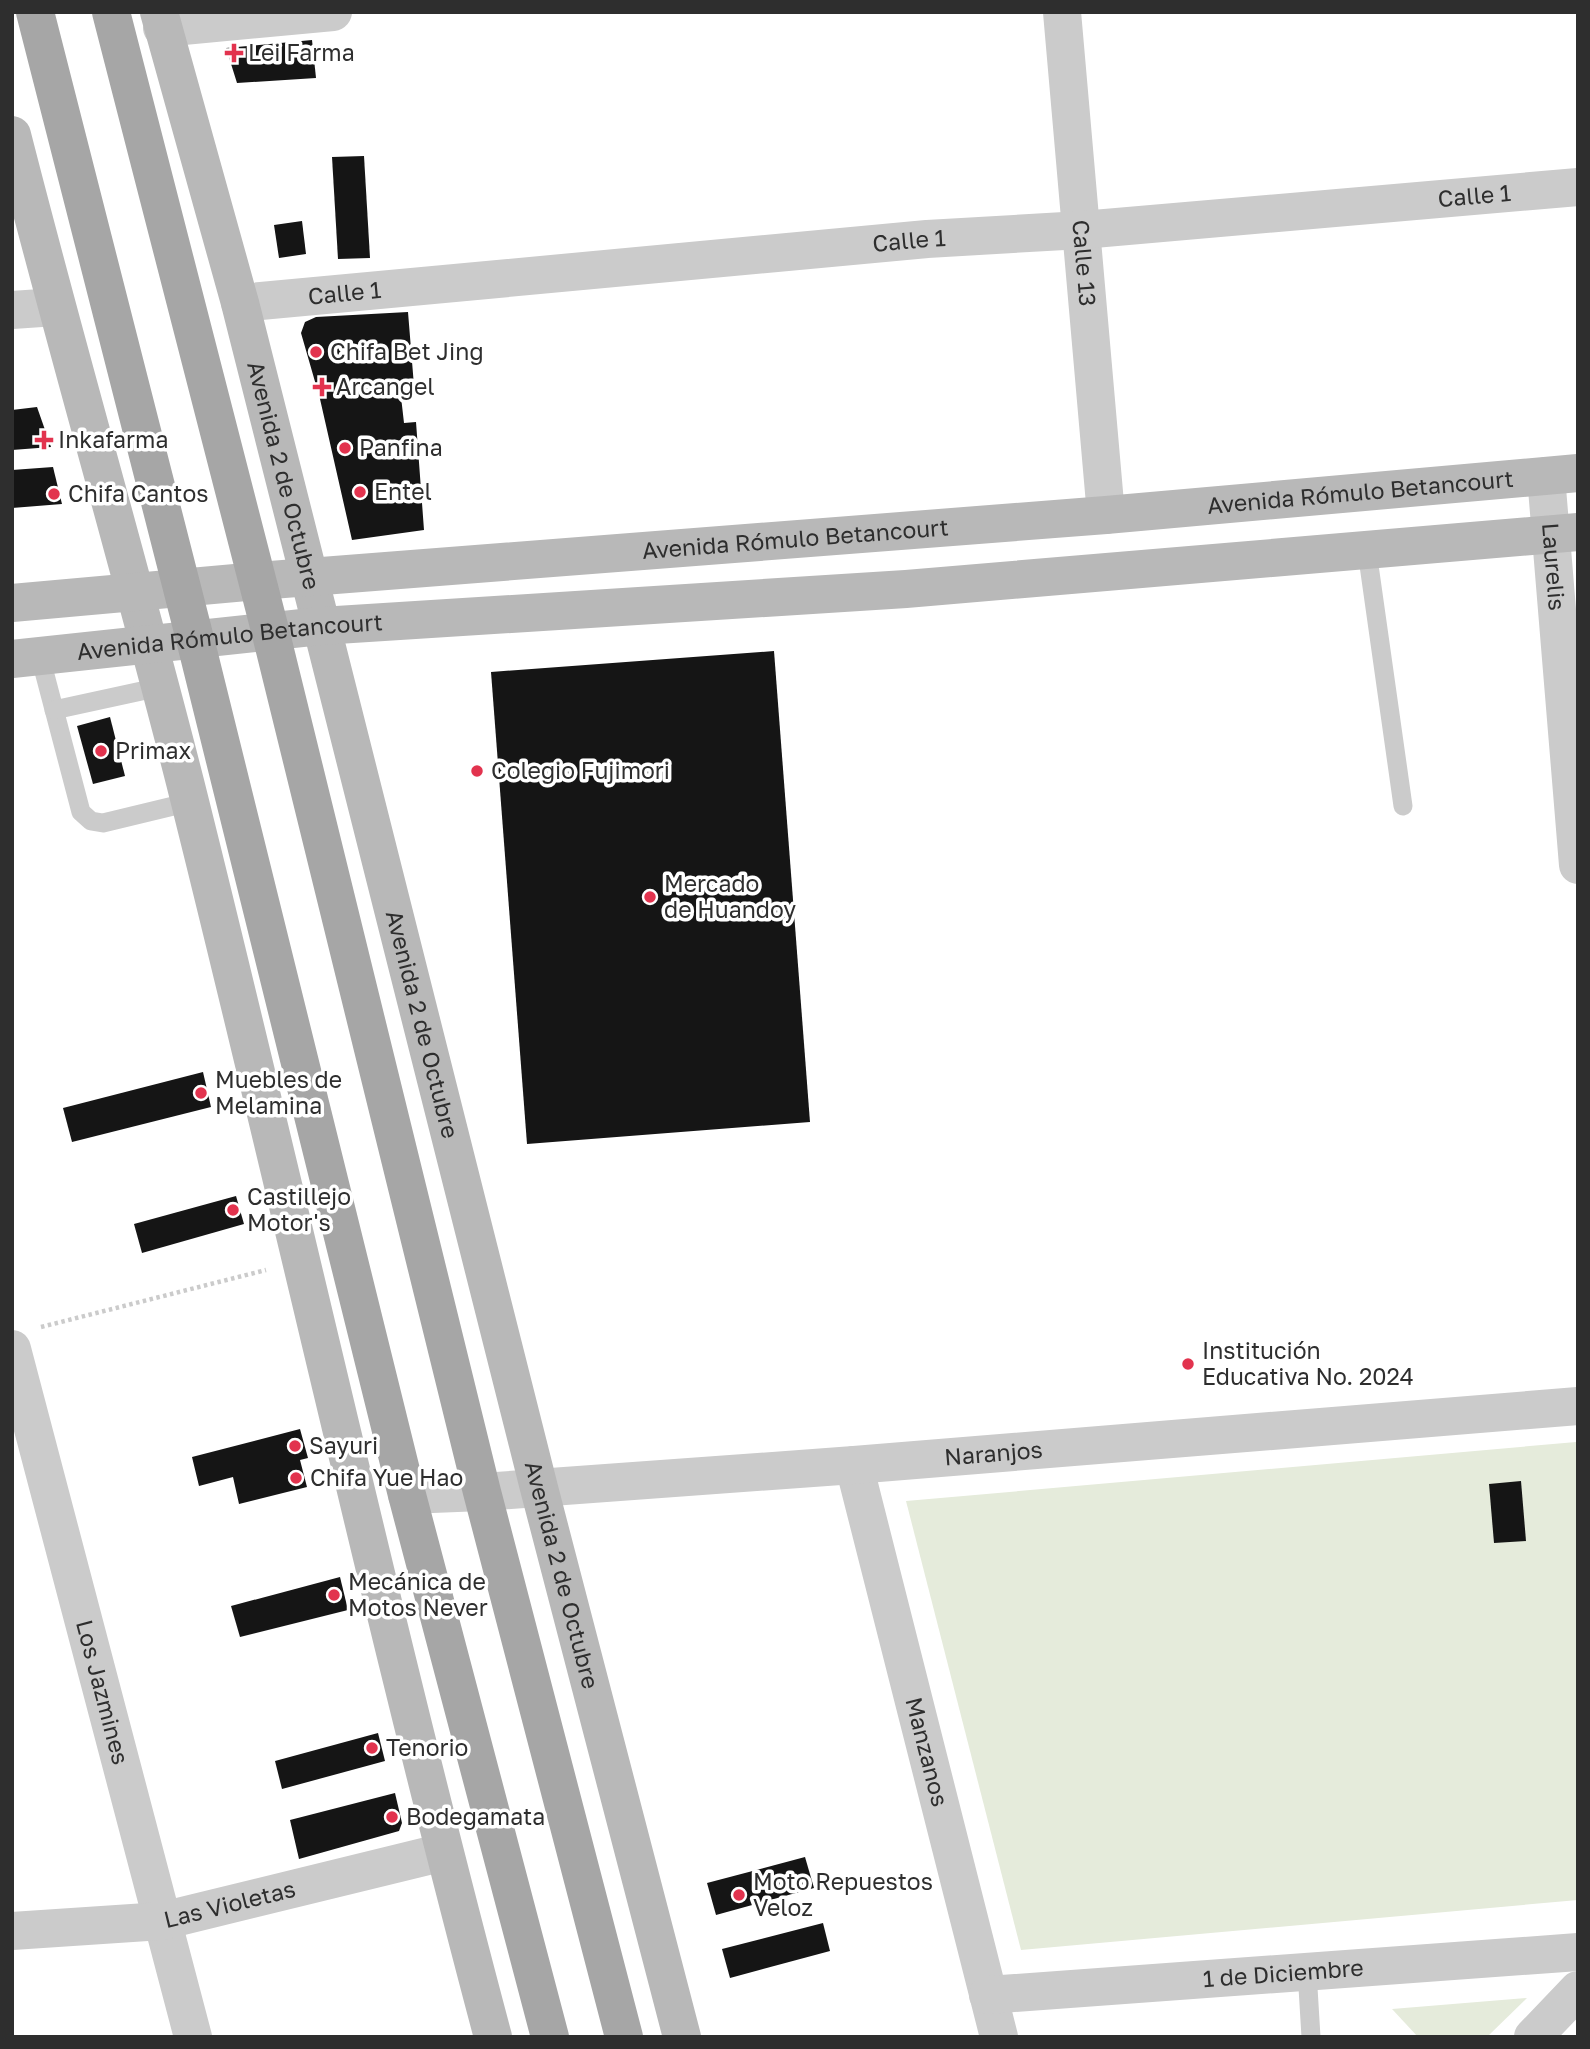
<svg xmlns="http://www.w3.org/2000/svg" width="1590" height="2049" font-family="'Golos Text',sans-serif">
	<style>
		.green { fill: #e5ebdb }
		.building { fill: #151515 }
		.lines { fill: none; stroke-linecap: round; stroke-linejoin: round }
		.path { stroke: #cbcbcb; stroke-width: 4.5; stroke-dasharray: 3.5 3.5; stroke-linecap: butt }
		.lane { stroke: #cbcbcb; stroke-width: 19 }
		.street { stroke: #cbcbcb; stroke-width: 38 }
		.secondary { stroke: #b8b8b8; stroke-width: 38 }
		.primary { stroke: #a6a6a6; stroke-width: 38 }
		.poi-dot { fill: #e2334e; stroke: #fff; stroke-width: 2.5 }
		.labels { text-anchor: middle; stroke-width: 7; stroke-linejoin: round; paint-order: stroke }
		.poi-label { font-size: 23px; fill: #2e2e2e; stroke: #fff; text-anchor: start }
		.street-label { font-size: 23px; fill: #2e2e2e; stroke: #fff }
	</style>
	<rect width="100%" height="100%" fill="#fff"/>
	<!-- green -->
	<g class="green">
		<polygon points="1576,1442 1578,1472 1578,1900 1021,1950 906,1501"/>
		<polygon points="1527,1998 1487,2037 1418,2037 1392,2009"/>
	</g>
	<!-- building -->
	<g class="building">
		<polygon points="312,40 316,78 237,83 226,48"/>
		<polygon points="364,156 370,258 338,259 332,157"/>
		<polygon points="302,221 306,254 279,258 274,225"/>
		<polygon points="408,312 414,386 400,388 404,423 416,422 424,530 352,540 320,399 301,333 305,322 316,317"/>
		<polygon points="37,407 51,447 12,450 12,410"/>
		<polygon points="53,467 62,504 12,508 12,470"/>
		<polygon points="774,651 810,1122 527,1144 491,672"/>
		<polygon points="110,717 125,776 93,784 77,726"/>
		<polygon points="203,1072 211,1107 72,1142 63,1108"/>
		<polygon points="236,1196 244,1224 142,1253 134,1224"/>
		<polygon points="300,1429 308,1458 300,1460 307,1487 239,1504 233,1477 199,1486 192,1457"/>
		<polygon points="1521,1481 1526,1541 1494,1543 1489,1484"/>
		<polygon points="340,1577 348,1610 240,1637 231,1606"/>
		<polygon points="378,1733 385,1761 282,1789 275,1761"/>
		<polygon points="395,1793 402,1823 399,1831 299,1859 290,1820"/>
		<polygon points="805,1857 814,1888 716,1915 707,1883"/>
		<polygon points="823,1923 830,1951 730,1978 722,1949"/>
	</g>
	<g class="lines">
		<!-- path -->
		<polyline class="path" points="41,1327 266,1270"/>
		<!-- lane -->
		<g class="lane">
			<polyline points="1367,551 1403,806"/>
			<polyline points="40,656 81,812 91,821 103,823 190,802"/>
			<polyline points="54,710 160,687"/>
			<polyline points="1307,1971 1311,2037"/>
		</g>
		<!-- street -->
		<g class="street">
			<path id="s1" d="M1062,12L1106,515"/>
			<polyline points="162,28 333,12"/>
			<path id="s2" d="M240,303L927,239L1082,230L1578,187"/>
			<polyline points="12,310 56,307"/>
			<path id="s3" d="M1546,476L1578,865"/>
			<path id="s4" d="M12,1349L193,2037"/>
			<path id="s5" d="M854,1465L999,2037"/>
			<path id="s6" d="M407,1495L482,1492L854,1465L1578,1406"/>
			<path id="s7" d="M12,1931L162,1921L444,1852"/>
			<path id="s8" d="M988,1995L1578,1952"/>
			<polyline points="1533,2037 1578,1990"/>
		</g>
		<!-- secondary -->
		<g class="secondary">
			<path id="s9" d="M159,12L240,303L539,1488L682,2037"/>
			<path d="M12,135C67,351 130,566 185,782C290,1200 382,1621 493,2037"/>
			<path id="s10" d="M12,603L258,581L1106,515L1578,473"/>
			<path id="s11" d="M12,659L321,626L906,589L1578,532"/>
		</g>
		<!-- primary -->
		<g class="primary">
			<polyline points="35,12 195,639 407,1495 550,2037"/>
			<polyline points="111,12 270,630 482,1492 624,2037"/>
		</g>
	</g>
	<!-- markers -->
	<g class="poi-dot">
		<path d="M230.5 42.5h7v7h7v7h-7v7h-7v-7h-7v-7h7z"/>
		<circle cx="316" cy="352" r="7"/>
		<path d="M318.5 376.5h7v7h7v7h-7v7h-7v-7h-7v-7h7z"/>
		<path d="M40.5 429.5h7v7h7v7h-7v7h-7v-7h-7v-7h7z"/>
		<circle cx="345" cy="448" r="7"/>
		<circle cx="360" cy="492" r="7"/>
		<circle cx="54" cy="494" r="7"/>
		<circle cx="101" cy="751" r="7"/>
		<circle cx="477" cy="771" r="7"/>
		<circle cx="650" cy="897" r="7"/>
		<circle cx="201" cy="1093" r="7"/>
		<circle cx="233" cy="1210" r="7"/>
		<circle cx="1188" cy="1364" r="7"/>
		<circle cx="295" cy="1446" r="7"/>
		<circle cx="296" cy="1478" r="7"/>
		<circle cx="334" cy="1595" r="7"/>
		<circle cx="372" cy="1748" r="7"/>
		<circle cx="392" cy="1817" r="7"/>
		<circle cx="739" cy="1895" r="7"/>
	</g>
	<g class="labels">
		<!-- poi labels -->
		<g class="poi-label">
			<text x="248" y="61">Lei Farma</text>
			<text x="330" y="360">Chifa Bet Jing</text>
			<text x="336" y="395">Arcangel</text>
			<text x="58" y="448">Inkafarma</text>
			<text x="359" y="456">Panfina</text>
			<text x="374" y="500">Entel</text>
			<text x="68" y="502">Chifa Cantos</text>
			<text x="115" y="759">Primax</text>
			<text x="491" y="779">Colegio Fujimori</text>
			<text x="664" y="892">Mercado<tspan x="664" dy="26">de Huandoy</tspan></text>
			<text x="215" y="1088">Muebles de<tspan x="215" dy="26">Melamina</tspan></text>
			<text x="247" y="1205">Castillejo<tspan x="247" dy="26">Motor's</tspan></text>
			<text x="1202" y="1359">Institución<tspan x="1202" dy="26">Educativa No. 2024</tspan></text>
			<text x="309" y="1454">Sayuri</text>
			<text x="310" y="1486">Chifa Yue Hao</text>
			<text x="348" y="1590">Mecánica de<tspan x="348" dy="26">Motos Never</tspan></text>
			<text x="386" y="1756">Tenorio</text>
			<text x="406" y="1825">Bodegamata</text>
			<text x="753" y="1890">Moto Repuestos<tspan x="753" dy="26">Veloz</tspan></text>
		</g>
		<!-- street labels -->
		<g class="street-label">
			<text dy="8" stroke="none"><textPath href="#s2" startOffset="1239">Calle 1</textPath></text>
			<text dy="8" stroke="none"><textPath href="#s2" startOffset="672">Calle 1</textPath></text>
			<text dy="8" stroke="none"><textPath href="#s1" startOffset="252">Calle 13</textPath></text>
			<text dy="8" stroke="none"><textPath href="#s2" startOffset="105">Calle 1</textPath></text>
			<text dy="8" stroke="none"><textPath href="#s9" startOffset="480">Avenida 2 de Octubre</textPath></text>
			<text dy="8" stroke="none"><textPath href="#s10" startOffset="1353">Avenida Rómulo Betancourt</textPath></text>
			<text dy="8" stroke="none"><textPath href="#s10" startOffset="786">Avenida Rómulo Betancourt</textPath></text>
			<text dy="8" stroke="none"><textPath href="#s3" startOffset="91">Laurelis</textPath></text>
			<text dy="8" stroke="none"><textPath href="#s11" startOffset="219">Avenida Rómulo Betancourt</textPath></text>
			<text dy="8" stroke="none"><textPath href="#s9" startOffset="1046">Avenida 2 de Octubre</textPath></text>
			<text dy="8" stroke="none"><textPath href="#s6" startOffset="588">Naranjos</textPath></text>
			<text dy="8" stroke="none"><textPath href="#s9" startOffset="1614">Avenida 2 de Octubre</textPath></text>
			<text dy="8" stroke="none"><textPath href="#s4" startOffset="355">Los Jazmines</textPath></text>
			<text dy="8" stroke="none"><textPath href="#s5" startOffset="296">Manzanos</textPath></text>
			<text dy="8" stroke="none"><textPath href="#s7" startOffset="220">Las Violetas</textPath></text>
			<text dy="8" stroke="none"><textPath href="#s8" startOffset="296">1 de Diciembre</textPath></text>
		</g>
	</g>
	<!-- border -->
	<rect width="1590" height="2049" fill="none" stroke="#2e2e2e" stroke-width="28"/>
</svg>
